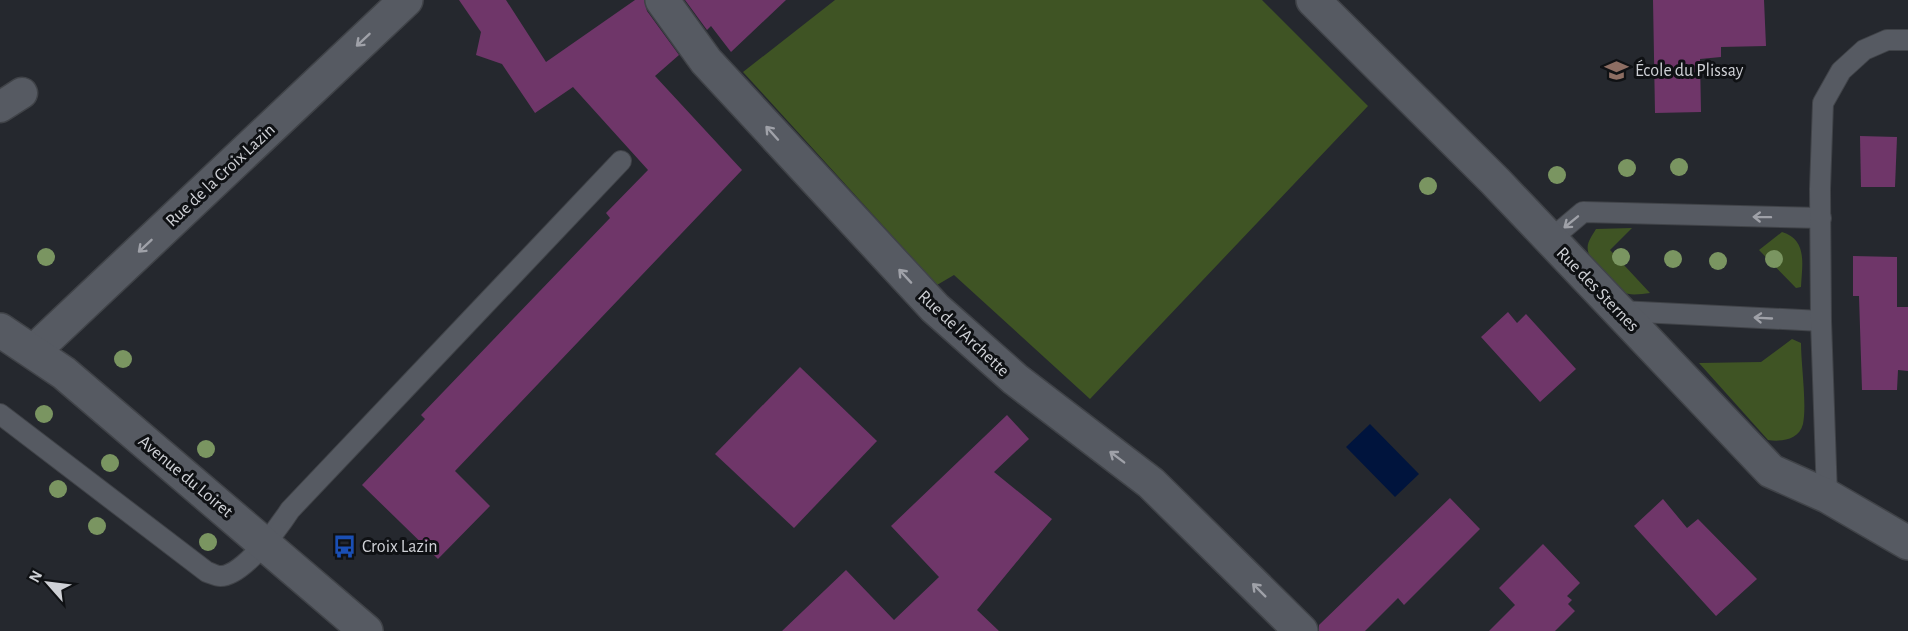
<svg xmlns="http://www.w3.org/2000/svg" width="1908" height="631" font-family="'Alegreya Sans',sans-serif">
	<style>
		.green { fill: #3f5424 }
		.water { fill: #00143d }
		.building { fill: #6f3669 }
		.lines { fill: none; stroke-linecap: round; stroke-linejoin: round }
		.service-casing { stroke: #404348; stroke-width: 22 }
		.pedestrian-casing { stroke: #404348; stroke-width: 33 }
		.minor-casing { stroke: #404348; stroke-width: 36 }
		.secondary-casing { stroke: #404348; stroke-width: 36 }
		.service { stroke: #565a62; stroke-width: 20 }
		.pedestrian { stroke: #565a62; stroke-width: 30 }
		.minor { stroke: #565a62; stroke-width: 33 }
		.secondary { stroke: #565a62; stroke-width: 33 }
		.tree { fill: #7a9561 }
		.oneway { stroke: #9fa1a8 }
		.labels { text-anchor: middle; stroke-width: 6; stroke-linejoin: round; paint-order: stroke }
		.poi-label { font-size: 18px; fill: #cfd1d6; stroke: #0f1114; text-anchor: start }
		.street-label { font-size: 18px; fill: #cfd1d6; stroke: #0f1114 }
	</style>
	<rect width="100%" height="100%" fill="#25282e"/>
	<!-- green -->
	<g class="green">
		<polygon points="835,0 1262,0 1368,106 1090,399 954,275 937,285 743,72"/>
		<path d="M1632,228L1610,250L1650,293C1641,294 1630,296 1622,292C1614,288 1589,260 1588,251C1586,243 1592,236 1596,229Z"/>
		<path d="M1782,232C1808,240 1802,265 1801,287L1796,288L1759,250Z"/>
		<path d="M1792,339L1801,343C1801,365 1807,404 1803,424C1799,440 1781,442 1768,440L1699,363L1761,362Z"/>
	</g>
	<!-- water -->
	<polygon class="water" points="1370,424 1419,474 1395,497 1346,447"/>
	<!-- building -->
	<g class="building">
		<polygon points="459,0 506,0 546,62 635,0 644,0 647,11 679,55 655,76 742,170 455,471 490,506 438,559 362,485 425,419 421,415 610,218 606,213 648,170 573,87 535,113 502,64 476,55 481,32"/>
		<polygon points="685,0 786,0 731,52 711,26 707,30"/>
		<polygon points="1653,0 1764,0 1766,46 1721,47 1721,57 1700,59 1701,112 1655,113"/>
		<polygon points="1860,136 1897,137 1895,187 1861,187"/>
		<polygon points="1853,256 1897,257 1897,307 1908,307 1908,371 1898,370 1897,390 1862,390 1859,296 1853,296"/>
		<polygon points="1508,312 1517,323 1526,314 1576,369 1540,402 1481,337"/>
		<polygon points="800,367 877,441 794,528 715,454"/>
		<polygon points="1007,415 1029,439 994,472 1052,519 977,610 999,631 782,631 846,570 894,620 939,577 891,526"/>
		<polygon points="1450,498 1480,529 1404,605 1398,598 1365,631 1319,631 1319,625"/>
		<polygon points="1663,499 1687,528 1698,519 1757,579 1716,616 1634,526"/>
		<polygon points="1543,544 1580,583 1567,596 1572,600 1568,604 1575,611 1555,631 1489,631 1515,605 1499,588"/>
	</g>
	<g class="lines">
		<defs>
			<g id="service">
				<polyline points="1551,239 1583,212 1821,218"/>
				<polyline points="1620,311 1821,321"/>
				<path d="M0,414L207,572C211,573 216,576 220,576C242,577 279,527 290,510L621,161"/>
				<polyline points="1827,496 1821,321 1820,189 1823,103 1841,71 1864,50 1887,40 1908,40"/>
			</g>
			<polyline id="pedestrian" points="0,107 22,93"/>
			<g id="minor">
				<polyline points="662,0 706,61 935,308 1015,379 1151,483 1301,631"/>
				<polyline points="1313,0 1495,181 1771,471 1827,496 1908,543"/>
				<polyline points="34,351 406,0"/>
			</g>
			<polyline id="secondary" points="0,330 64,373 366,631"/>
		</defs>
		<!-- service casing -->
		<use href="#service" class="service-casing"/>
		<!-- pedestrian casing -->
		<use href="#pedestrian" class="pedestrian-casing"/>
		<!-- minor casing -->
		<use href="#minor" class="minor-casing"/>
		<!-- secondary casing -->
		<use href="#secondary" class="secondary-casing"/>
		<!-- service -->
		<use href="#service" class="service"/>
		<!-- pedestrian -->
		<use href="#pedestrian" class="pedestrian"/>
		<!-- minor -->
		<use href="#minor" class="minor"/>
		<!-- secondary -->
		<use href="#secondary" class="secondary"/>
	</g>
	<!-- trees -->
	<g class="tree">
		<circle cx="1679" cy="167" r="9"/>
		<circle cx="1627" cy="168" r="9"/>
		<circle cx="1557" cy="175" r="9"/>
		<circle cx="1428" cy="186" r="9"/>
		<circle cx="46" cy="257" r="9"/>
		<circle cx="1621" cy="257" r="9"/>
		<circle cx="1673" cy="259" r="9"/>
		<circle cx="1774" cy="259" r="9"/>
		<circle cx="1718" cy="261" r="9"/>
		<circle cx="123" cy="359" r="9"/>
		<circle cx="44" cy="414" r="9"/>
		<circle cx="206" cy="449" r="9"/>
		<circle cx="110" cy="463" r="9"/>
		<circle cx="58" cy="489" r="9"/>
		<circle cx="97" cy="526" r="9"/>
		<circle cx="208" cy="542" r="9"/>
	</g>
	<!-- one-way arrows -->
	<defs><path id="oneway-shaft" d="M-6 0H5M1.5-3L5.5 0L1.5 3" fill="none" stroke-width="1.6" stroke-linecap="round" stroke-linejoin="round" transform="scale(1.5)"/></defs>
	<g class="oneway">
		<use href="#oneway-shaft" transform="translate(363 40) rotate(137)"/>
		<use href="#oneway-shaft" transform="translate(772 133) rotate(-132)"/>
		<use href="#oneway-shaft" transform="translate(1762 217) rotate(-179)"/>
		<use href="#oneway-shaft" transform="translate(1571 222) rotate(141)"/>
		<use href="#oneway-shaft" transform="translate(145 246) rotate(137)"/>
		<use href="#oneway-shaft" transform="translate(905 276) rotate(-133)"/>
		<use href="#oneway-shaft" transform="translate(1763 318) rotate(-177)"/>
		<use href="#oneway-shaft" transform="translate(1117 457) rotate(-143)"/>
		<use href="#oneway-shaft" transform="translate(1259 590) rotate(-135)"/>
	</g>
	<!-- icons -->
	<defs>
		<symbol id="school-bare" viewBox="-9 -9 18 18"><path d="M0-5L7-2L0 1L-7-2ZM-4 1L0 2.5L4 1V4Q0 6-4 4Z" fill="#8d6e63" stroke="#0f1114" stroke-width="2.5" paint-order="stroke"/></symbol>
		<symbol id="bus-bare" viewBox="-9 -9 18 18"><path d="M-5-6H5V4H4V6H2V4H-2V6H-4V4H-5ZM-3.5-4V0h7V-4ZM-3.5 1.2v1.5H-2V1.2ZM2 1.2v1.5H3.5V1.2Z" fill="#1a4fb4" stroke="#0f1114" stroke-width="2.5" paint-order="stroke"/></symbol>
	</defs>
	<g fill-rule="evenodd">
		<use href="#school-bare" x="1600" y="54" width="33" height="33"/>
		<use href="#bus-bare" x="328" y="530" width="33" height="33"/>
	</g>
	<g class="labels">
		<!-- poi labels -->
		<g class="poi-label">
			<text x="1635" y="76">École du Plissay</text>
			<text x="362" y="552">Croix Lazin</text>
		</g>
		<!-- street labels -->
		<g class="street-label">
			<text transform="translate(220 175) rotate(-43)" y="6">Rue de la Croix Lazin</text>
			<text transform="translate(1598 289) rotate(46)" y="6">Rue des Sternes</text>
			<text transform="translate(964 333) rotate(43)" y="6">Rue de l'Archette</text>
			<text transform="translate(186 476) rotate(40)" y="6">Avenue du Loiret</text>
		</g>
	</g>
	<!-- north arrow -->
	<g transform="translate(48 583) rotate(298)" stroke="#0f1114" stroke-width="4.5" paint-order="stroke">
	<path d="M0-4.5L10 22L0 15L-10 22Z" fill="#cfd1d6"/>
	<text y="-9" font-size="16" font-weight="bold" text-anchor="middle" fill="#cfd1d6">N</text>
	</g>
</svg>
